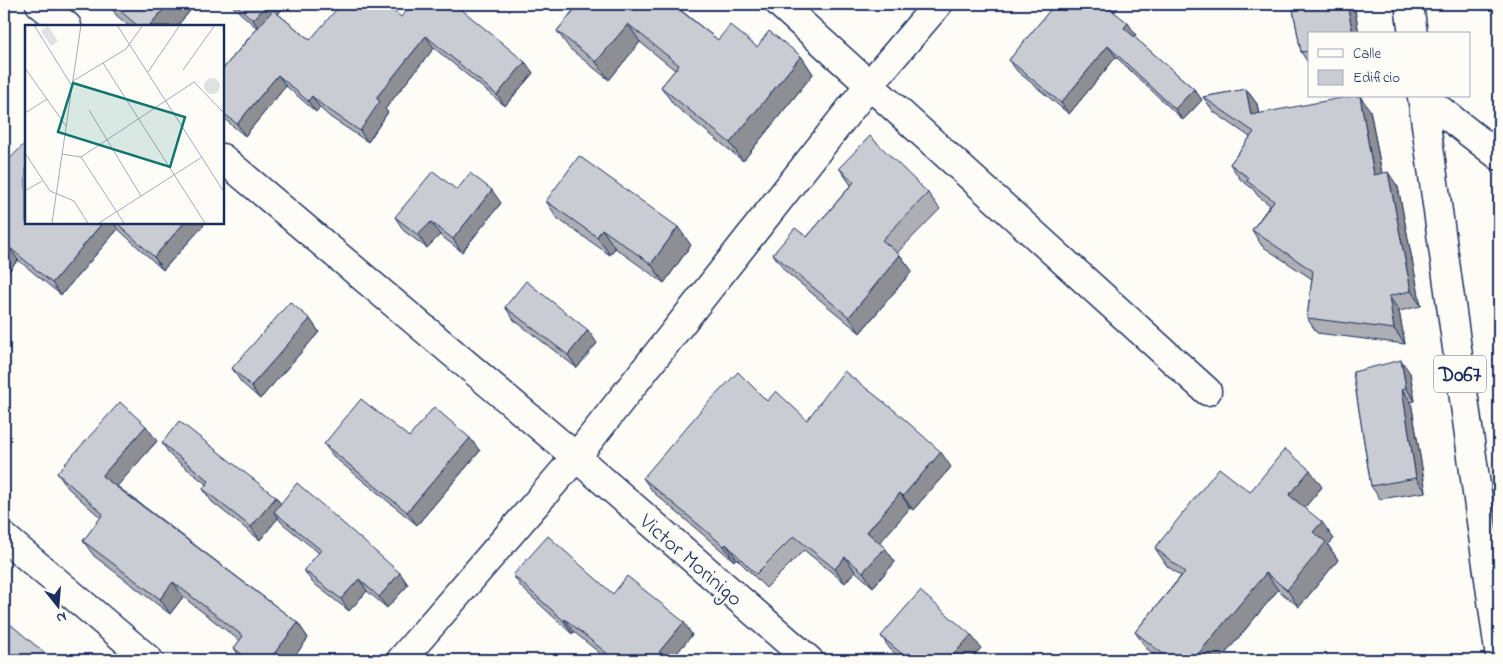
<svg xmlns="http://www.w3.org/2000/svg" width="1503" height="664" font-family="'Indie Flower',sans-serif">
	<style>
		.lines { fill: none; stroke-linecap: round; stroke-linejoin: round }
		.street-casing { stroke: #1b2f5e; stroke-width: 31 }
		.primary-casing { stroke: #1b2f5e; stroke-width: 31 }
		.street { stroke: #fdfcf7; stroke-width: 28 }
		.primary { stroke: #fdfcf7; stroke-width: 28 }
		.wall { fill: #adafb5; stroke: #1b2f5e }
		.shaded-wall { fill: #8d8f94; stroke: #1b2f5e }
		.building { fill: #c9ccd3; stroke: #1b2f5e }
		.labels { text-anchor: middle; stroke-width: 4.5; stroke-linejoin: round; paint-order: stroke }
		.shield { fill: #fdfcf7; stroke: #5f6c8c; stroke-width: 1 }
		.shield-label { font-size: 21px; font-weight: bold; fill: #1b2f5e }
		.street-label { font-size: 22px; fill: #1b2f5e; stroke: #fdfcf7 }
		.inset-road { fill: none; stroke: #a3aaba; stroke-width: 1 }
		.view { fill: #0f766e; fill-opacity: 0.15; stroke: #0f766e; stroke-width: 2.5 }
		.inset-edge { fill: none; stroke: #1b2f5e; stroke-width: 2.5 }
	</style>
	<rect width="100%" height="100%" fill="#fdfcf7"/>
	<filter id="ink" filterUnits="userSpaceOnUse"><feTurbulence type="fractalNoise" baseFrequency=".02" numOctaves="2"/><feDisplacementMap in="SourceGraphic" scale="10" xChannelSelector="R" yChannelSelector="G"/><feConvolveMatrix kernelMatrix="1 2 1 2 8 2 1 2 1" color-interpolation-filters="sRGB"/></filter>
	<g filter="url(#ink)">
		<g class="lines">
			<defs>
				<g id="street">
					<polyline points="40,4 67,26"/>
					<polyline points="780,4 1207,391"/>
					<polyline points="1422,96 1499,156"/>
					<polyline points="222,158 576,457 809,660"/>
					<polyline points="4,537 149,660"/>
					<polyline points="401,660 576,457 870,84 938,4"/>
				</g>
				<g id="primary">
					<polyline points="1409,4 1413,34"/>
					<polyline points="1422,96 1499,651"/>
				</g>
			</defs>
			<!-- street casing -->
			<use href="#street" class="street-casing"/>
			<!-- primary casing -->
			<use href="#primary" class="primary-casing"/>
			<!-- street -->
			<use href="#street" class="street"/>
			<!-- primary -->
			<use href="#primary" class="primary"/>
		</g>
		<!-- wall -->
		<g class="wall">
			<polygon points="109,4 196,4 177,26 129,26 117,16"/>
			<polygon points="230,4 287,4 278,14 310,40 401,17 525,62 533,73 505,106 434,48 385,109 388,112 368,142 330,117 320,108 316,112 286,86 245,136 222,117 222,70 257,28"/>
			<polygon points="570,4 677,4 679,7 678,8 718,40 757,47 801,56 813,74 743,161 674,105 661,87 675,70 640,42 609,80 570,49 557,31 575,8"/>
			<polygon points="1048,4 1121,4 1114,12 1136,35 1134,37 1194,89 1202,100 1183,120 1116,57 1069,114 1017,71 1009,60 1053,7"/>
			<polygon points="1292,4 1354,4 1359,34 1309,34 1309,64 1301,52"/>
			<polygon points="1246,89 1257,104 1259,114 1370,110 1382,173 1398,187 1421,306 1399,311 1405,344 1317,333 1307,318 1312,279 1262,246 1252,230 1270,205 1258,196 1253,189 1240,179 1230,164 1250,137 1214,112 1203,97"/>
			<polygon points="4,165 26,222 202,222 204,225 163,270 118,229 61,295 18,260 4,277"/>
			<polygon points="839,168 928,193 940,209 897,253 900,255 912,271 860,333 785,271 773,254 807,237 851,185"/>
			<polygon points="457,190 501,203 462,252 440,235 427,248 404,231 395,217"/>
			<polygon points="546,201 691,245 664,283 615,248 610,255 558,219"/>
			<polygon points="505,307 597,343 577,368 514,320"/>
			<polygon points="310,319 319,332 260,399 241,382 232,368"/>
			<polygon points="1353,372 1410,373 1415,401 1411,402 1426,492 1380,499 1371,486"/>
			<polygon points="807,420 951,467 913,510 910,508 879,543 885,548 895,562 873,587 855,571 845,583 804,550 766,588 736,558 734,561 653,492 643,478"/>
			<polygon points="409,437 480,451 417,525 334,457 324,444"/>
			<polygon points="157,441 117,486 298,623 308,638 292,660 242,660 234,648 240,641 183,597 170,614 94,556 83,541 101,518 68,488 57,473"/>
			<polygon points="162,443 276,497 280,504 400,573 408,585 387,608 367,591 349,611 312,582 304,570 319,553 282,523 278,518 260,540 212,502 203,489 206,484 171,456"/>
			<polygon points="1322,487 1304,508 1334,539 1328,545 1338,560 1299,607 1278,590 1220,660 1161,660 1147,649 1135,632 1181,576 1167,566 1155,548 1250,492"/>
			<polygon points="513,575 613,594 692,635 671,660 608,660 574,632 572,634 521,587"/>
			<polygon points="881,636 981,648 970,660 903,660 890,649"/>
		</g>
		<!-- shaded-wall -->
		<g class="shaded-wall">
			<polygon points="168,4 196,4 177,26 149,26"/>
			<polygon points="268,4 287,4 261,32 253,20"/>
			<polygon points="668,4 677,4 679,7 674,13"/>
			<polygon points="1104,4 1121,4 1112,15"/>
			<polygon points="1347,4 1354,4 1359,34 1353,34"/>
			<polygon points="1128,23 1136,35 1132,39 1124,28"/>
			<polygon points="628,24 640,42 609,80 596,62"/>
			<polygon points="426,36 434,48 385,109 388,112 368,142 360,131 376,98"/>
			<polygon points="1108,46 1116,57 1069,114 1061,103"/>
			<polygon points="801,56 813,74 743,161 730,143"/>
			<polygon points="525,62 533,73 505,106 497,95"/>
			<polygon points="278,75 286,86 245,136 237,124"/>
			<polygon points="1194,89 1202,100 1183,120 1175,109"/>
			<polygon points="1246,89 1257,104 1262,130 1251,115"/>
			<polygon points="312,96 320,108 316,112 308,101"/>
			<polygon points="1360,96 1370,110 1385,190 1374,175"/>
			<polygon points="1388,172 1398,187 1421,306 1411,291"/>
			<polygon points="492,190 501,203 462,252 453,239"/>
			<polygon points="103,222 113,222 118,229 61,295 52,283"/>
			<polygon points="185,222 202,222 204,225 163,270 154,257"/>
			<polygon points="431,222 440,235 427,248 418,235"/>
			<polygon points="678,227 691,245 664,283 651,264"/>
			<polygon points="602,229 615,248 610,255 597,237"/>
			<polygon points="9,247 18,260 4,277 4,254"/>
			<polygon points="900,255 912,271 860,333 849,317"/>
			<polygon points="1389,296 1399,311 1405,344 1394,329"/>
			<polygon points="310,319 319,332 260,399 251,386"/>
			<polygon points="588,330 597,343 577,368 568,355"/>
			<polygon points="1401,360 1410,373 1415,401 1406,388"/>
			<polygon points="1402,389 1411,402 1426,492 1416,478"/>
			<polygon points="146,426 157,441 113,491 102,476"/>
			<polygon points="470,438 480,451 417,525 407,512"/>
			<polygon points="941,452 951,467 913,510 903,496"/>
			<polygon points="1310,470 1322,487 1301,512 1289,495"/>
			<polygon points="900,493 910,508 877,546 867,532"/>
			<polygon points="276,497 285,510 274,512 278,518 260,540 251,527"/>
			<polygon points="1322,522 1334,539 1328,545 1338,560 1299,607 1287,590 1313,532"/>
			<polygon points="726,544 736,558 734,561 724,546"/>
			<polygon points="885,548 895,562 873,587 863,572"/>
			<polygon points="845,557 855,571 845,583 835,569"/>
			<polygon points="400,573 408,585 387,608 379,597"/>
			<polygon points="1266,573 1278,590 1220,660 1193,660"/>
			<polygon points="359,579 367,591 349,611 341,599"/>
			<polygon points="173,582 183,597 170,614 160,599"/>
			<polygon points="565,619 574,632 572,634 564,621"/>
			<polygon points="684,622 692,635 671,660 665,660 659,652"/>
			<polygon points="298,623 308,638 292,660 269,660"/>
			<polygon points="971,635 981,648 970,660 949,660"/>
		</g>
		<!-- building -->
		<g class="building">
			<polygon points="112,4 168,4 149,26 138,26"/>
			<polygon points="235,4 268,4 253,20"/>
			<polygon points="341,4 385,4 401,17 412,4 455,4 525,62 497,95 426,36 376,98 380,101 360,131 322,105 312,96 308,101 278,75 237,124 222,112 222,70 273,10 310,40"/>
			<polygon points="579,4 672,4 718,40 730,25 757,47 769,31 801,56 730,143 661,87 679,65 628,24 596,62 557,31"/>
			<polygon points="1055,4 1104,4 1128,23 1124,28 1194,89 1175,109 1108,46 1061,103 1009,60"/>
			<polygon points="1292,4 1347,4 1353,34 1309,34 1309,51 1301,52"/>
			<polygon points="1246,89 1251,115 1352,96 1360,96 1374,175 1388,172 1411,291 1389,296 1394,329 1307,318 1313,271 1252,230 1274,201 1247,181 1249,178 1230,164 1254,132 1203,97"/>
			<polygon points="870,136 928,193 882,240 900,255 849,317 773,254 795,228 807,237 854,182 839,168"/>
			<polygon points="26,142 26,222 103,222 52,283 9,247 4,254 4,165"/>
			<polygon points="579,156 678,227 651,264 602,229 597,237 546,201"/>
			<polygon points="433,171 457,190 470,173 492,190 453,239 431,222 418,235 395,217"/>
			<polygon points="1495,218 1499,218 1499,245"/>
			<polygon points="116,222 185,222 154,257"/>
			<polygon points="526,281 588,330 568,355 505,307"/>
			<polygon points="290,302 310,319 251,386 232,368"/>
			<polygon points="1401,360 1406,388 1402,389 1416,478 1371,486 1353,372"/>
			<polygon points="844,371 894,410 941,452 903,496 900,493 867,532 885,548 863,572 845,557 835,569 794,536 756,574 726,544 724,546 643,478 702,409 738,372 767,401 776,391 807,420"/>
			<polygon points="361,399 409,437 434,407 470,438 407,512 324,444"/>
			<polygon points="120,402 146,426 102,476 298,623 269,660 249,660 234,648 243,636 173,582 160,599 83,541 103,514 57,473"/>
			<polygon points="179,421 276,497 251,527 203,489 209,481 162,443"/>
			<polygon points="1285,449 1310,470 1289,495 1322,522 1313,532 1326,542 1287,590 1266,573 1193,660 1171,660 1135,632 1185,572 1155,548 1219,468 1250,492"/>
			<polygon points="297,483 400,573 379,597 359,579 341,599 304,570 321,550 274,512"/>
			<polygon points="548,536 613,594 627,576 684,622 659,652 668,660 615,660 565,619 564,621 513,575"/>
			<polygon points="920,591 971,635 949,660 909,660 881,636"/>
			<polygon points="4,619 53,660 4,660"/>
		</g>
	</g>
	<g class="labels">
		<!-- shield labels -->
		<rect class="shield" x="1434" y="355.5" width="52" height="37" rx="4"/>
		<g class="shield-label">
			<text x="1460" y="381">D067</text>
		</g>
		<!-- street labels -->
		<g class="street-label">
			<text transform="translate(692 559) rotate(41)" y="8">Victor Morinigo</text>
		</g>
	</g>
	<!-- overview -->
	<g transform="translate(25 25)">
		<rect width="199" height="199" fill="#fdfcf7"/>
		<path d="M23,1L33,16L26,21L16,6ZM179 61a8 8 0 1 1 16 0a8 8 0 1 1-16 0Z" fill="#e0e1e3"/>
		<path class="inset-road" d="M9,0L47,61M92,0L199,167M78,38L180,198M0,43L41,101M158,45L190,0M123,47L155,0M48,56L101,24L118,0M64,85L116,171M0,88L22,74M0,128L25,166L49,176L63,198M37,129L56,132L99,198M56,132L169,57L199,88M0,166L17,156M27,198L56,0M74,198L177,132"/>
		<path class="view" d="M48,58L160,92L145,142L33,107Z"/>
		<rect width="199" height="199" class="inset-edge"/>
	</g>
	<!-- margin -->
	<rect width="1503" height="664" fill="none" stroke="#fdfcf7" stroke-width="20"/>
	<rect x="10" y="10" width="1483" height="644" fill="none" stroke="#1b2f5e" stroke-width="2" filter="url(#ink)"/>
	<!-- legend -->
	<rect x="1308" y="32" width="162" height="65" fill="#fdfcf7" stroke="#a3aaba"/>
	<rect x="1318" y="49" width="25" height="8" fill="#fdfcf7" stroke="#a3aaba"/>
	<text x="1353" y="58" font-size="15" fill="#1b2f5e">Calle</text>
	<rect x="1318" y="70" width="25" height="15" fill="#c9ccd3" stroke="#a3aaba"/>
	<text x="1353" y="82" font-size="15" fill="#1b2f5e">Edificio</text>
	<!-- north arrow -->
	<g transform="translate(58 606) rotate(163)" stroke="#fdfcf7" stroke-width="4" paint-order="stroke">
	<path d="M0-4L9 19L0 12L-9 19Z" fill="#1b2f5e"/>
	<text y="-8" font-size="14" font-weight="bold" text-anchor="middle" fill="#1b2f5e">N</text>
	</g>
</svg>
